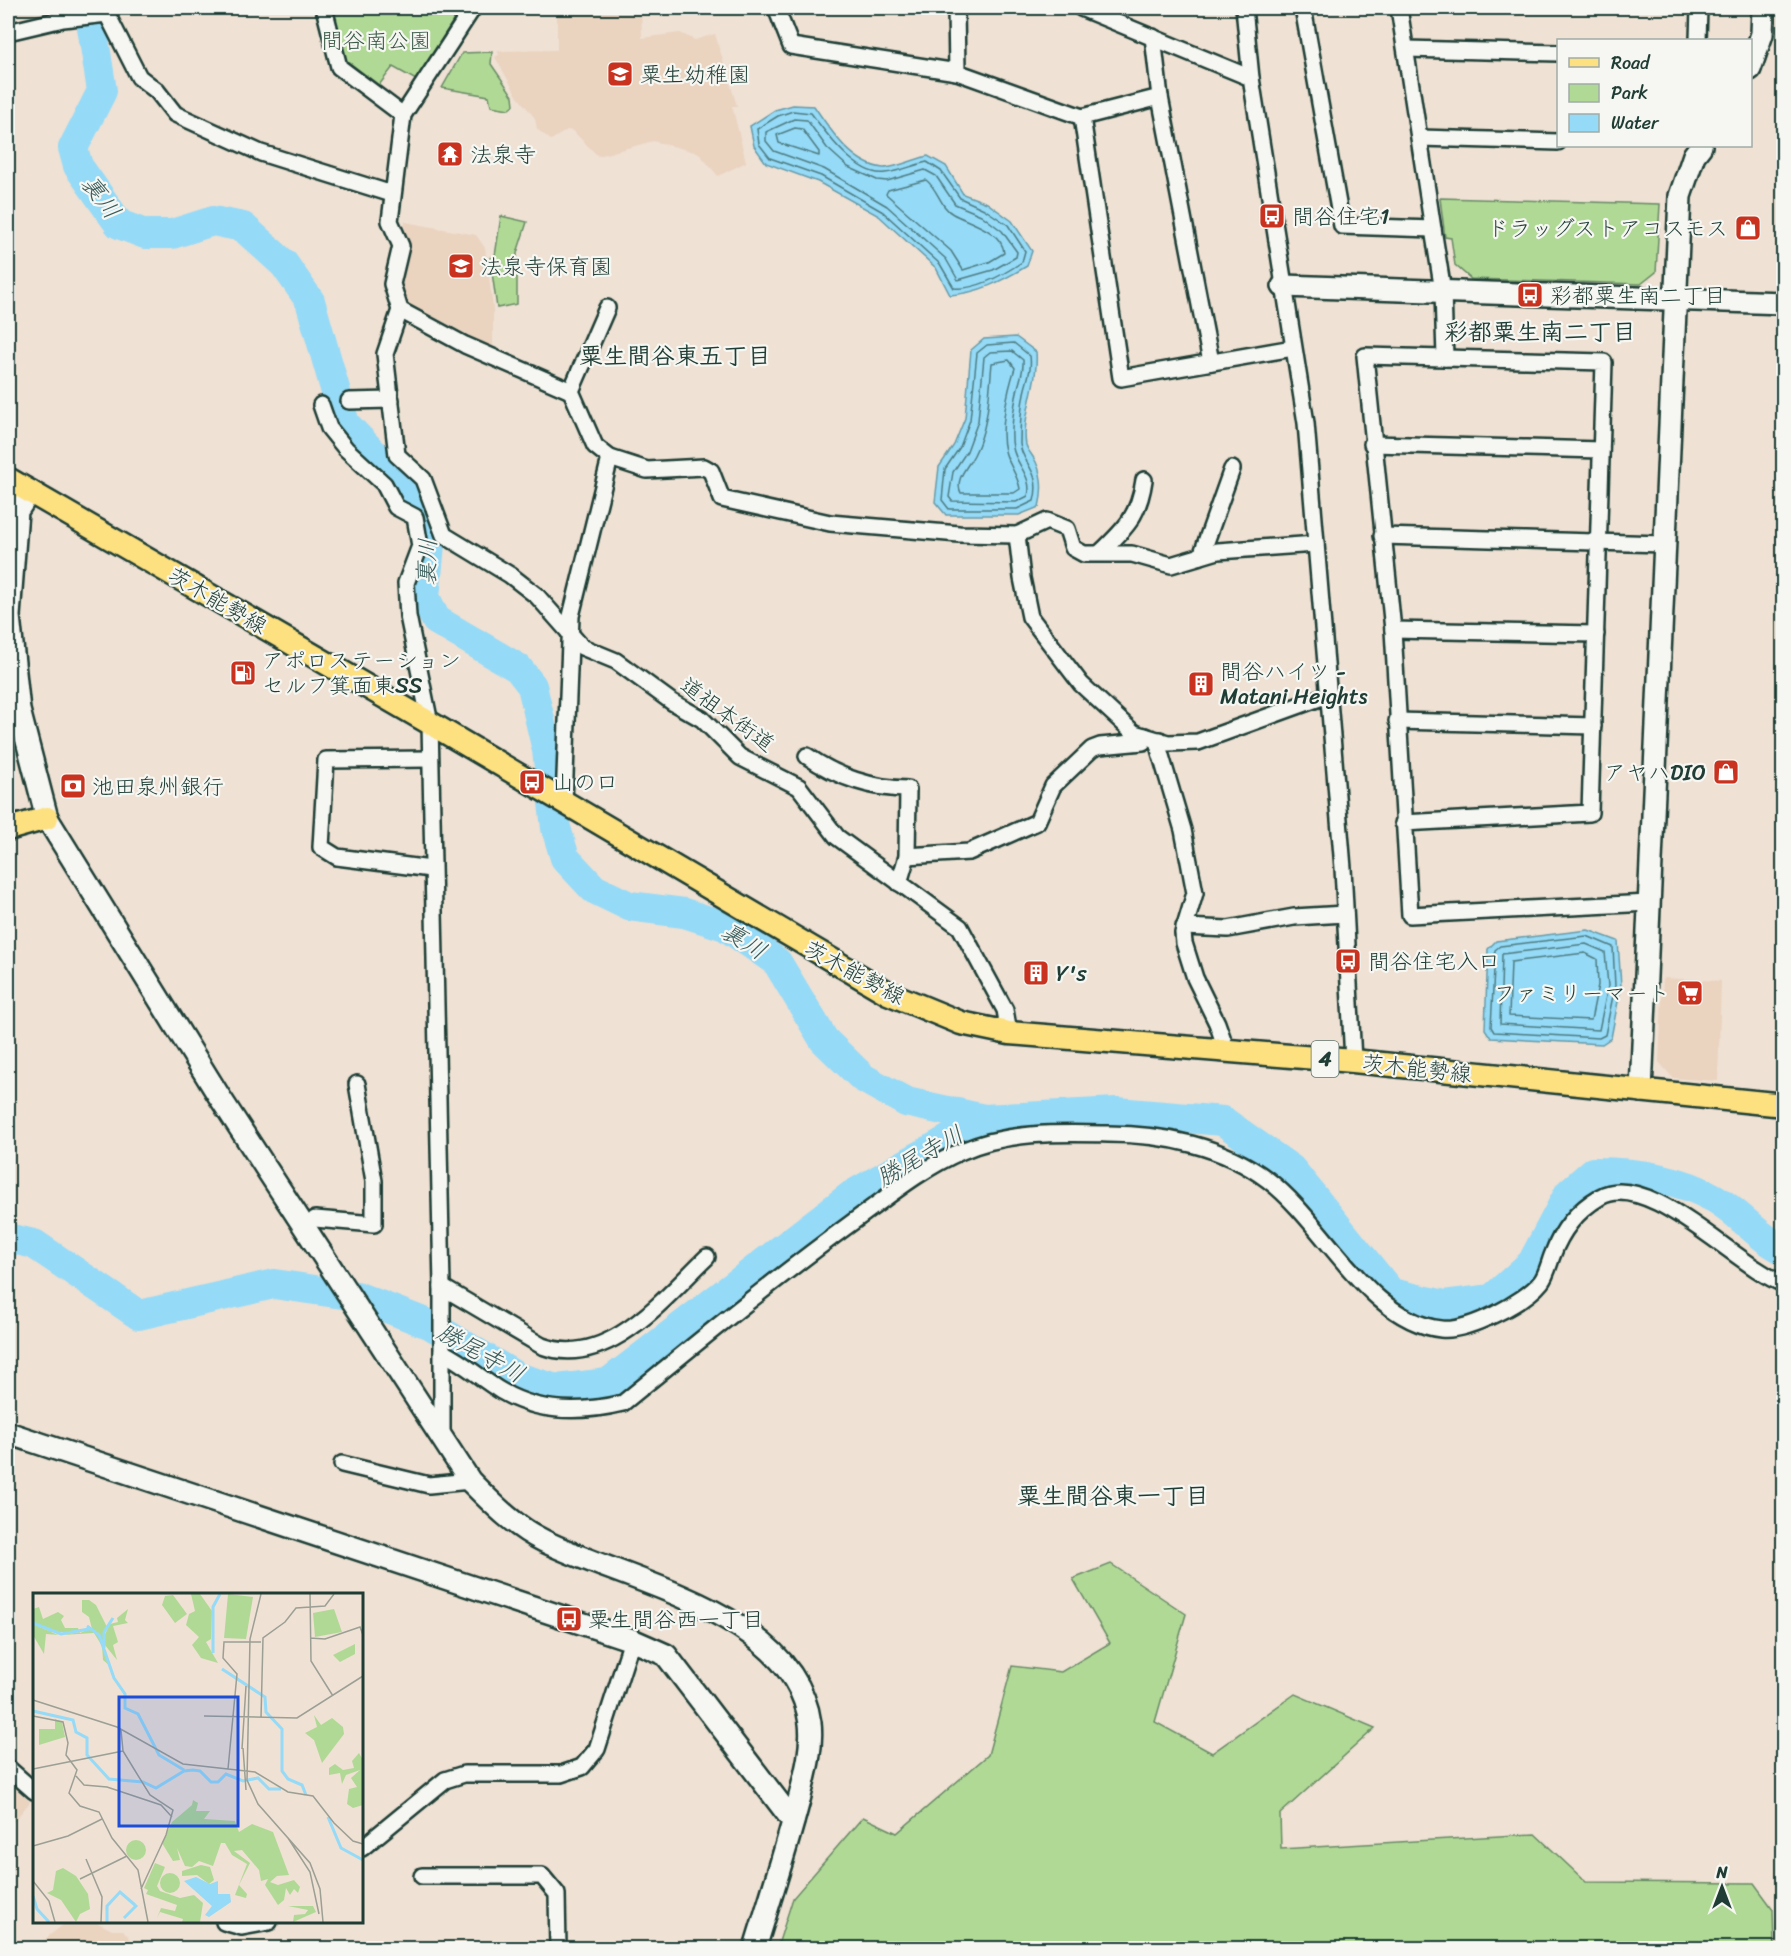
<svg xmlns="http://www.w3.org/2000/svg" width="1791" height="1956" font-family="Sriracha,'Klee One',sans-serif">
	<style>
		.built { fill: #ead3bf }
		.green { fill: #b1d996; stroke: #688b65; stroke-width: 1.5 }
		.water { fill: #95daf7; stroke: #669ba9; stroke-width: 1.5 }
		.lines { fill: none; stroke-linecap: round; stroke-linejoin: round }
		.shore { stroke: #4e7c82; stroke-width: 1.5 }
		.river { stroke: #95daf7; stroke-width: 30 }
		.street-casing { stroke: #1f3d34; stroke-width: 20 }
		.secondary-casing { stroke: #1f3d34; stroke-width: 26 }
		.primary-casing { stroke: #1f3d34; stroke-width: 27 }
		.street { stroke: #f6f6f2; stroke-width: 15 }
		.secondary { stroke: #f6f6f2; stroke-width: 21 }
		.primary { stroke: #fde080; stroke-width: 22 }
		.labels { text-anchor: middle; stroke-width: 4.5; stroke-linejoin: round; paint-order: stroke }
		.shield { fill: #f6f6f2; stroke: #60746d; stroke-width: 1.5 }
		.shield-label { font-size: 21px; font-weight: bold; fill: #1f3d34 }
		.park-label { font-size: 22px; fill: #3c5c48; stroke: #f6f6f2 }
		.poi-label { font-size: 22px; fill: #1f3d34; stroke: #f6f6f2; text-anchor: start }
		.street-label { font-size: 22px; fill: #1f3d34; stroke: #f6f6f2 }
		.water-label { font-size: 24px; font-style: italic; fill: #375c5b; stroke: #f6f6f2 }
		.neighbourhood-label { font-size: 24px; font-weight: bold; fill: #1f3d34; stroke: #f6f6f2 }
		.inset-river { fill: none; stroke: #95daf7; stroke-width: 3 }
		.inset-road { fill: none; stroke: #9c9f94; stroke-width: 1.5 }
		.view { fill: #1d4ed8; fill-opacity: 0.15; stroke: #1d4ed8; stroke-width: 3 }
		.inset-edge { fill: none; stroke: #1f3d34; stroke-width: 3 }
	</style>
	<rect width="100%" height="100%" fill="#efe1d4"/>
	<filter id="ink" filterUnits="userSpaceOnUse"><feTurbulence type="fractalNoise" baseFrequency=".0167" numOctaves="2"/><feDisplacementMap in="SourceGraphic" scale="12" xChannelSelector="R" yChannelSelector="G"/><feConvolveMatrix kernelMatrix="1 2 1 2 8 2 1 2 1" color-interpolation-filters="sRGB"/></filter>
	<g filter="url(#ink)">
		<!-- built -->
		<g class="built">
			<polygon points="557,8 641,8 642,38 680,33 695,40 715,34 737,106 732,106 746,162 718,176 699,153 653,141 598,156 573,131 567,130 551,140 537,129 535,118 518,97 495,57 499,55 498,51 557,50"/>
			<polygon points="405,222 476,235 485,248 493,308 493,348 406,302 401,288"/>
			<polygon points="1663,978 1721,981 1718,1081 1673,1078 1659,1062"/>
			<polygon points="8,1782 30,1802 8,1828"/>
			<polygon points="72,1922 96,1922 112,1930 123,1930 138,1948 34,1948 64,1924"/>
		</g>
		<!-- green -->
		<g class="green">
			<polygon points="329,8 461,8 416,80 393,67 379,85 346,60"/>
			<polygon points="492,52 491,64 513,96 514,105 509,109 491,106 489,96 442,88 462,53"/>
			<polygon points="1440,198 1660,204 1656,272 1641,284 1471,279 1455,265 1451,238 1445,237"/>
			<polygon points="501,216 527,222 517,253 517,304 497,308 490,258 495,256"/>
			<polygon points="1111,1564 1186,1614 1155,1722 1212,1753 1295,1694 1375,1728 1280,1814 1281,1849 1535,1834 1586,1882 1754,1883 1773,1909 1774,1948 777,1948 793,1898 863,1817 897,1833 988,1755 1012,1666 1061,1672 1110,1643 1073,1579"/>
		</g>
		<!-- water -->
		<g class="water">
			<path d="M793,105L814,106C830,129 851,164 883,168C892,169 918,158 928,156L946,166L963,194L987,203L1012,221L1032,251L1027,266C1002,281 979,293 950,295L936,268L879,216L818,182L766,163L754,146L750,126L775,110Z"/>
			<path d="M1016,337L1036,352C1039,381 1021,417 1026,445C1028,451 1033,456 1036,462C1043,477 1043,491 1039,507L1019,515H946L935,502L939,467L954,445L965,418L971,350L984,339Z"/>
			<polygon points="1588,930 1618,941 1621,986 1611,1038 1602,1044 1491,1038 1485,1029 1488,949 1496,941"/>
		</g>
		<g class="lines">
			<!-- shore -->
			<g class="shore">
				<path d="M793,111L811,113C825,132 857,177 885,173C899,172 913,165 927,162L941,171L960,198L984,209L1008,225L1025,251L1022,262C1003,275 977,290 954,288L940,264L883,212L821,176L770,158L759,144L757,129L778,116Z"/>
				<polygon points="794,119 807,120 827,148 848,167 877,180 887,181 925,170 936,176 955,204 981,215 1002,231 1017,252 1016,257 993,270 958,280 946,259 887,206 824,169 774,151 766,141 766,132"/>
				<polygon points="795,128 802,129 819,152 819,156 779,143 777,135"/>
				<path d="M926,180C938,189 940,207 953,214C970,223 1003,231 1004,253L989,262L963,270L951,251L886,194L888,190Z"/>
				<path d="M1014,343L1030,356C1032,370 1027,379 1024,393C1021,408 1020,429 1020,444C1022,464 1042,471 1034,501L1017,509H949L942,500L945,469L960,447L970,420L977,353L987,345Z"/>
				<path d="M1012,351L1023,360C1024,372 1019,381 1017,392C1014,407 1010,433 1013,448C1016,465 1033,477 1028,496L1016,502L952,501L949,497L953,472L967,451L978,421L984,357L990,352Z"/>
				<path d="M1009,360L1015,368C1008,390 999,428 1005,451C1008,464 1018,475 1020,489L1014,493H961C954,479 968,467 974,455C989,426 989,394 992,363Z"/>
				<polygon points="1587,936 1613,947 1615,986 1605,1035 1599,1038 1494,1032 1491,1027 1495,950 1500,946"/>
				<polygon points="1586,944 1605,952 1608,986 1599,1030 1500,1024 1502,954"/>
				<polygon points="1585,953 1597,959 1598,985 1591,1020 1509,1016 1511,962"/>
			</g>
			<!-- river -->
			<g class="river">
				<polyline points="89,8 102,91 73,148 78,166 119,224 145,234 172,234 213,221 243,227 284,264 310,301 345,424 421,503 431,533 425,597 436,620 518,668 532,686 547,750 556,828 565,858 594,889 629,906 684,913 725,926 777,962 824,1040 863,1078 906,1102 984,1119"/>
				<path d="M8,1238L34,1244L139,1315L274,1284L356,1296L431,1325L517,1377L557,1389L608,1383L852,1195L984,1119L1117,1112L1223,1121L1291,1169L1391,1293L1444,1305L1492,1299L1532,1263L1569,1193L1593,1172C1634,1172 1678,1178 1714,1198C1739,1212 1757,1237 1784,1250"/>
			</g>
			<defs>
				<g id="street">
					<polyline points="106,8 107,14 139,77 157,91 175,114 261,153 392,194"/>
					<polyline points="324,8 339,67 403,115"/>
					<polyline points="473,8 403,115 390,221 401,246 392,284 400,310 385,354 397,455 423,479 444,535 510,575 537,596 582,647 616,661 672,702 702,719 740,757 799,787 837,837 960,927 1005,1010 1009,1033"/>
					<polyline points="776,8 791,46 957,72"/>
					<polyline points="956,8 957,72 1082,117 1121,378 1293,348"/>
					<polyline points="1081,8 1251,78"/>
					<polyline points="1244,8 1251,78 1306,423 1343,868 1353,1061"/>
					<polyline points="1303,8 1342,226 1433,229 1399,8"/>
					<polyline points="8,32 63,19 107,14"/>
					<polyline points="1698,40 1699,8"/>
					<polyline points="1406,49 1558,53"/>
					<polyline points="1160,97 1211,362"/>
					<polyline points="1082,117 1160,97 1153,37"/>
					<polyline points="1420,138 1558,142"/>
					<polyline points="1433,229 1443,291 1445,358"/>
					<polyline points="400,310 465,345 571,391"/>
					<polyline points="349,401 391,400"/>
					<polyline points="321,405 329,428 346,449 384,484 396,507 415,517 420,546 406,583 408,616 430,723 442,1287 442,1438"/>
					<polyline points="1372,444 1601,450"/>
					<polyline points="610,458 647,470 704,467 711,471 722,499 830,523 959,534 1017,535 1047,521 1067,529 1073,548 1084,554 1132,554 1171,565 1218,551 1316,544"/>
					<polyline points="1017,535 1022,578 1030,617 1081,684 1134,733 1168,743 1198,742 1328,695"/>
					<polyline points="1382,536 1663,544"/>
					<path d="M1100,553C1125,529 1139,516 1144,480"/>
					<polyline points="1201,556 1232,469"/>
					<polyline points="1393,630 1596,634"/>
					<polyline points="1397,721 1593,726"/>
					<polyline points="1160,740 1159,749 1183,830 1195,893 1183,933 1184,943 1195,978 1217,1023 1227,1051"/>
					<path d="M807,756C837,777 873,789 908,789L907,856L899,883"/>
					<polyline points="430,759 326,760 321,847 337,857 431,869"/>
					<polyline points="564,802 571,616 610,458 595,446 571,391 607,308"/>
					<polyline points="1403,823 1590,813 1604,362 1365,356 1393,630 1410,915 1649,903"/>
					<polyline points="907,856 969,852 1037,822 1053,786 1092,749 1100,746 1143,742 1145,736"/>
					<polyline points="1184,927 1228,929 1294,917 1345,914"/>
					<polyline points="315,1219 374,1224 374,1181 357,1084"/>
					<path d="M442,1287L542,1346C608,1370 664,1298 707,1257"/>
					<path d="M442,1352C464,1363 480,1378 501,1391C538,1413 582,1413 623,1403C698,1342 772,1281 850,1224C886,1198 922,1168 962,1151C1008,1131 1060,1133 1108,1134C1164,1134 1223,1146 1268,1180C1324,1222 1368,1321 1441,1329C1468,1332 1525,1302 1541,1282C1546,1276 1549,1264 1552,1256C1561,1231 1576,1211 1600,1197C1649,1169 1737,1267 1784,1284"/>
					<polyline points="342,1464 429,1485 470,1481"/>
					<polyline points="8,1768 34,1791"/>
					<polyline points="362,1848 445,1780 464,1774 561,1774 582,1767 597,1749 632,1640"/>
					<polyline points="422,1876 542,1876 557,1894 558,1948"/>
					<polyline points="224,1922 242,1927 269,1922"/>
				</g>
				<g id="secondary">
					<polyline points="1750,69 1762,34 1763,8"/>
					<polyline points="1283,286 1784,303"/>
					<path d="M30,491L17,511L9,616L19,710L47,818L219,1096L470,1481C493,1504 515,1527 544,1541C628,1583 795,1612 810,1723C813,1748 805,1776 799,1800C786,1850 770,1899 755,1948"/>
					<polyline points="1641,1091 1680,196 1694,155 1701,146"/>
					<polyline points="8,1433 632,1640 666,1655 793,1821"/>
				</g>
				<g id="primary">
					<polyline points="8,479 430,723 888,993 961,1023 1009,1033 1353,1061 1784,1105"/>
					<polyline points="8,829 47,818"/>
				</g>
			</defs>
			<!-- street casing -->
			<use href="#street" class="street-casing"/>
			<!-- secondary casing -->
			<use href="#secondary" class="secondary-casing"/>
			<!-- primary casing -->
			<use href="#primary" class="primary-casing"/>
			<!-- street -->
			<use href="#street" class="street"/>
			<!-- secondary -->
			<use href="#secondary" class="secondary"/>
			<!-- primary -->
			<use href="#primary" class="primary"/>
		</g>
	</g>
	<!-- icons -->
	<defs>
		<symbol id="school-square" viewBox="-11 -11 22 22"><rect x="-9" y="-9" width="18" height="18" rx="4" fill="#c8321e" stroke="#f6f6f2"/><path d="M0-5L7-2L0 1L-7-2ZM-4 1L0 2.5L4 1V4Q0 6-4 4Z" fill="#fff"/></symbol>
		<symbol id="temple-square" viewBox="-11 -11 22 22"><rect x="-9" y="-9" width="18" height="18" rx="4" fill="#c8321e" stroke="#f6f6f2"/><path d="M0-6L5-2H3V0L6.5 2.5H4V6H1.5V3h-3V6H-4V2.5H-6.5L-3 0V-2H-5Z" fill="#fff"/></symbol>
		<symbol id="bus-square" viewBox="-11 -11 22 22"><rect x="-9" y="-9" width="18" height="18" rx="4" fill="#c8321e" stroke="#f6f6f2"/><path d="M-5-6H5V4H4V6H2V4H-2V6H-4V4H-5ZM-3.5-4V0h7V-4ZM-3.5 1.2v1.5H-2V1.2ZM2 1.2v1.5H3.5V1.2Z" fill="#fff"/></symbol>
		<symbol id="shop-square" viewBox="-11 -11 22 22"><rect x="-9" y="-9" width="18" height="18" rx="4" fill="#c8321e" stroke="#f6f6f2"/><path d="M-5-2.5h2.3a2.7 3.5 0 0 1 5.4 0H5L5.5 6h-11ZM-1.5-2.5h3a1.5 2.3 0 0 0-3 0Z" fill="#fff"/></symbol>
		<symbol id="fuel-square" viewBox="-11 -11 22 22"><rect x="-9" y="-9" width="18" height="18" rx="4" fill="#c8321e" stroke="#f6f6f2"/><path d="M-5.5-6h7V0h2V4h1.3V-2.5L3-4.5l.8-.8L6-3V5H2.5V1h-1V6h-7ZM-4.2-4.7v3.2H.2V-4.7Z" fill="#fff"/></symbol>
		<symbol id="building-square" viewBox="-11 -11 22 22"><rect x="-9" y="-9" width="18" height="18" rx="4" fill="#c8321e" stroke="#f6f6f2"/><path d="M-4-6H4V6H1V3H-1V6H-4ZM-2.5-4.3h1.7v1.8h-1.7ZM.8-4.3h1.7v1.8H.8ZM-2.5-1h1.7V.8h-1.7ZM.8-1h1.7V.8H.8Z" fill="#fff"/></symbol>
		<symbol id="bank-square" viewBox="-11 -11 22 22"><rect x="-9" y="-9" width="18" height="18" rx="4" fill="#c8321e" stroke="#f6f6f2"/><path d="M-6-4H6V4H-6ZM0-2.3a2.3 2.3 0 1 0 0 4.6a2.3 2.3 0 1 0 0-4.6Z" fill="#fff"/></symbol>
		<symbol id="supermarket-square" viewBox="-11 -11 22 22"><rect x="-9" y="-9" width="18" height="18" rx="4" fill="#c8321e" stroke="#f6f6f2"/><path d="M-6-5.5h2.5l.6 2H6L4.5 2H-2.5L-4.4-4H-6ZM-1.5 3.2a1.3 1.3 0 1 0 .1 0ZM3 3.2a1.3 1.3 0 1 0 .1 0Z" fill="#fff"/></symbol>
	</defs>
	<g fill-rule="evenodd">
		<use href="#school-square" x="605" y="59" width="30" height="30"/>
		<use href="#temple-square" x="435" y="139" width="30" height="30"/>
		<use href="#bus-square" x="1257" y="201" width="30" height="30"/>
		<use href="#shop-square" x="1733" y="213" width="30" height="30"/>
		<use href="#school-square" x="446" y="251" width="30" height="30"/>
		<use href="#bus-square" x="1515" y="280" width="30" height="30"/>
		<use href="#fuel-square" x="228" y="658" width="30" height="30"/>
		<use href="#building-square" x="1186" y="669" width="30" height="30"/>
		<use href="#shop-square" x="1711" y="757" width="30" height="30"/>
		<use href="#bus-square" x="517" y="767" width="30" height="30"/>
		<use href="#bank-square" x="58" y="771" width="30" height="30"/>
		<use href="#bus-square" x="1333" y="946" width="30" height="30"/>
		<use href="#building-square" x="1021" y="958" width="30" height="30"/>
		<use href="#supermarket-square" x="1675" y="978" width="30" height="30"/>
		<use href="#bus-square" x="554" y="1604" width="30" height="30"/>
	</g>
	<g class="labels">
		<!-- shield labels -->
		<rect class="shield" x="1311.5" y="1041" width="27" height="36" rx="4.5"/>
		<g class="shield-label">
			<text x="1325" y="1066">4</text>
		</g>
		<!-- park labels -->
		<g class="park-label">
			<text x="376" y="48">間谷南公園</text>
		</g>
		<!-- poi labels -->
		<g class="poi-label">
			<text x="640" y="82">粟生幼稚園</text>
			<text x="470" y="162">法泉寺</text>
			<text x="1292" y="224">間谷住宅1</text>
			<text x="1728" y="236" text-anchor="end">ドラッグストアコスモス</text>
			<text x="480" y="274">法泉寺保育園</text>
			<text x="1550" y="303">彩都粟生南二丁目</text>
			<text x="262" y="668">アポロステーション<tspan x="262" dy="25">セルフ箕面東SS</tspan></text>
			<text x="1220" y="679">間谷ハイツ -<tspan x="1220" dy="25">Matani Heights</tspan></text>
			<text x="1706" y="780" text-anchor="end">アヤハDIO</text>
			<text x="552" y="790">山の口</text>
			<text x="92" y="794">池田泉州銀行</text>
			<text x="1368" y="969">間谷住宅入口</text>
			<text x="1056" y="981">Y's</text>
			<text x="1670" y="1001" text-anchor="end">ファミリーマート</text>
			<text x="588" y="1627">粟生間谷西一丁目</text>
		</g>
		<!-- street labels -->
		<g class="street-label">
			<text transform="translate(218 600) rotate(30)" y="8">茨木能勢線</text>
			<text transform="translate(728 714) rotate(36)" y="8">道祖本街道</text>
			<text transform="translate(855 972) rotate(28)" y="8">茨木能勢線</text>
			<text transform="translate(1417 1068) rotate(6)" y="8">茨木能勢線</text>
		</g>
		<!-- water labels -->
		<g class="water-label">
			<text transform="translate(101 197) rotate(53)" y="8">裏川</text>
			<text transform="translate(427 562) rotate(-88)" y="8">裏川</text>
			<text transform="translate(744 941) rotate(32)" y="8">裏川</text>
			<text transform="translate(920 1156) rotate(-30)" y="8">勝尾寺川</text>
			<text transform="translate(481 1353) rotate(29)" y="8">勝尾寺川</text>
		</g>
		<!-- neighbourhood labels -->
		<g class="neighbourhood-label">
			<text x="1540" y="340">彩都粟生南二丁目</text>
			<text x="675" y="364">粟生間谷東五丁目</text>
			<text x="1113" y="1504">粟生間谷東一丁目</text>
		</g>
	</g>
	<!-- overview -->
	<g transform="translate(33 1593)">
		<rect width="330" height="330" fill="#efe1d4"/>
		<path d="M158,1H167L179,18L178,46L173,49L185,70L168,65L159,52L166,44L153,32L156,21L162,18ZM195,1L220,4L213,46L191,45ZM140,2L154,21L142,30L129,12L132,3ZM49,7H56L63,12L74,34L70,39V45L77,31L85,29L84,25L95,16L92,27L95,30L80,33L85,49L80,52L84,67L59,36L56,24L49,19ZM6,14L10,26L25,19L31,23L28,27L32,35H45L47,40L56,36L66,42L77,73L70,67L69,53L61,40L30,42L47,39H18L0,29V16ZM301,16L309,39L282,44L280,20ZM0,31L25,42L13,41L11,61L0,42ZM322,51V61L307,69L300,62ZM281,122L288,132L299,125L310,134L311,141L289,170L281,147L272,140L284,134ZM22,126L29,129L32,144L6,152V136H22ZM326,160L330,167V212L320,215L314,211L316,196L324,194L318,185L327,177L313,182L309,191L307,180L296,182V175L302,171L310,177L321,175L319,168ZM160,207L165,210L163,218H177L171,226L202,228L206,239L219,231L240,239L256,282L244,283L237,289L245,292L261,287L267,294L265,300L261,296L257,302L253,295L251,307L245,312L232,292L235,286L228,288L226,277L209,257L201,258L217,270L206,292L214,301L213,305L202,302L214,271L199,262L192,250H188L180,273L166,268L159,274L152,273L144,255L147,267L140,268L129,250L139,229L159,212ZM93 257a10 10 0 1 1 20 0a10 10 0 1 1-20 0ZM122,270L132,274L124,293L127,298L147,305L161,302L170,310L167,329H149L150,326L127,319L124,325L128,315L142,318L144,312L113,301L115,297L111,295ZM168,272L177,274L181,287L176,291L164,282L149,283V278ZM30,275L43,283L55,301L57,316L47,321L43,329L28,307L14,300L20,297L23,278ZM127 290a10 10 0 1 1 20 0a10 10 0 1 1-20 0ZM255,313H280L283,319L260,329L261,322L272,321L275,317Z" fill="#b1d996"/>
		<path d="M163,284L177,291L185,288V301H197L198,309L176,324L172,322L179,313L151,288Z" fill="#95daf7"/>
		<path class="inset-river" d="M0,30L28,41L56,36M54,33L66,42L81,85L92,101V115L105,121L126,162L151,177M71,55V39L80,25M180,60V14L187,1M189,76L232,104L233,119L249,136V178L255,186L269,192L273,202M0,118L40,127L43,139L54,145V162L76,186L110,189L123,195L151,178L160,177L167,178L178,189H185L193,181L210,188L225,185L236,196H248M295,224L308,255L330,267M0,303L4,316L16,329M91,325L104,312M74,329V313L87,299L102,312"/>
		<path class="inset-road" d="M228,1L217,46L214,187L225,211L277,270L287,296L290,329M277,1L278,68L300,103M277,45L292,46L327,34L330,42M0,107L84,134L150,171L222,179L255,199L280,203L301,230L320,248L330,251M0,123L30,129L35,150L33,162L44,177L36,200L47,213L66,219L79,245L105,277L115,329M171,123L264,125L330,83M228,125L230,45L252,29L263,15L292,13L301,1M88,137L90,158L101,176L117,202L140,217L133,242L108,296M210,155L213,197M209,156L213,93M0,176L90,158M195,176L204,81L190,65L191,49H228M43,183L51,192L74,194L128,212L139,224M255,245L277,279L286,321M0,253L35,243L69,226M53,266L69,304L68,329M47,286L94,263M0,288L16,308L22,329"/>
		<path class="view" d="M86,104H205V233H86Z"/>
		<rect width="330" height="330" class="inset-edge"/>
	</g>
	<!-- margin -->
	<rect width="1791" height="1956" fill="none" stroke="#f6f6f2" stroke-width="30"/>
	<rect x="15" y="15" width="1761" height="1926" fill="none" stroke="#1f3d34" stroke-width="2" filter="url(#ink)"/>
	<!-- legend -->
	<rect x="1557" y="39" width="195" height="108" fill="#f6f6f2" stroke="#a0aca6" stroke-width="1.5"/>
	<rect x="1569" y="58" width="30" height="9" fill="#fde080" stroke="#a0aca6" stroke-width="1.5"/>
	<text x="1611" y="69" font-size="18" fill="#1f3d34">Road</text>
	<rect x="1569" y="84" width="30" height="18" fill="#b1d996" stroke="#a0aca6" stroke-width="1.5"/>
	<text x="1611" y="99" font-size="18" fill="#1f3d34">Park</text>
	<rect x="1569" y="114" width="30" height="18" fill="#95daf7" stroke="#a0aca6" stroke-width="1.5"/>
	<text x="1611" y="129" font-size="18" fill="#1f3d34">Water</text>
	<!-- north arrow -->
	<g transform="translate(1722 1887)" stroke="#f6f6f2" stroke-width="4.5" paint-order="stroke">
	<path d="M0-4.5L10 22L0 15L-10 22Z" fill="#1f3d34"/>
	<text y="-9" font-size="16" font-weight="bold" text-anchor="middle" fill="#1f3d34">N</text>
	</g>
</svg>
